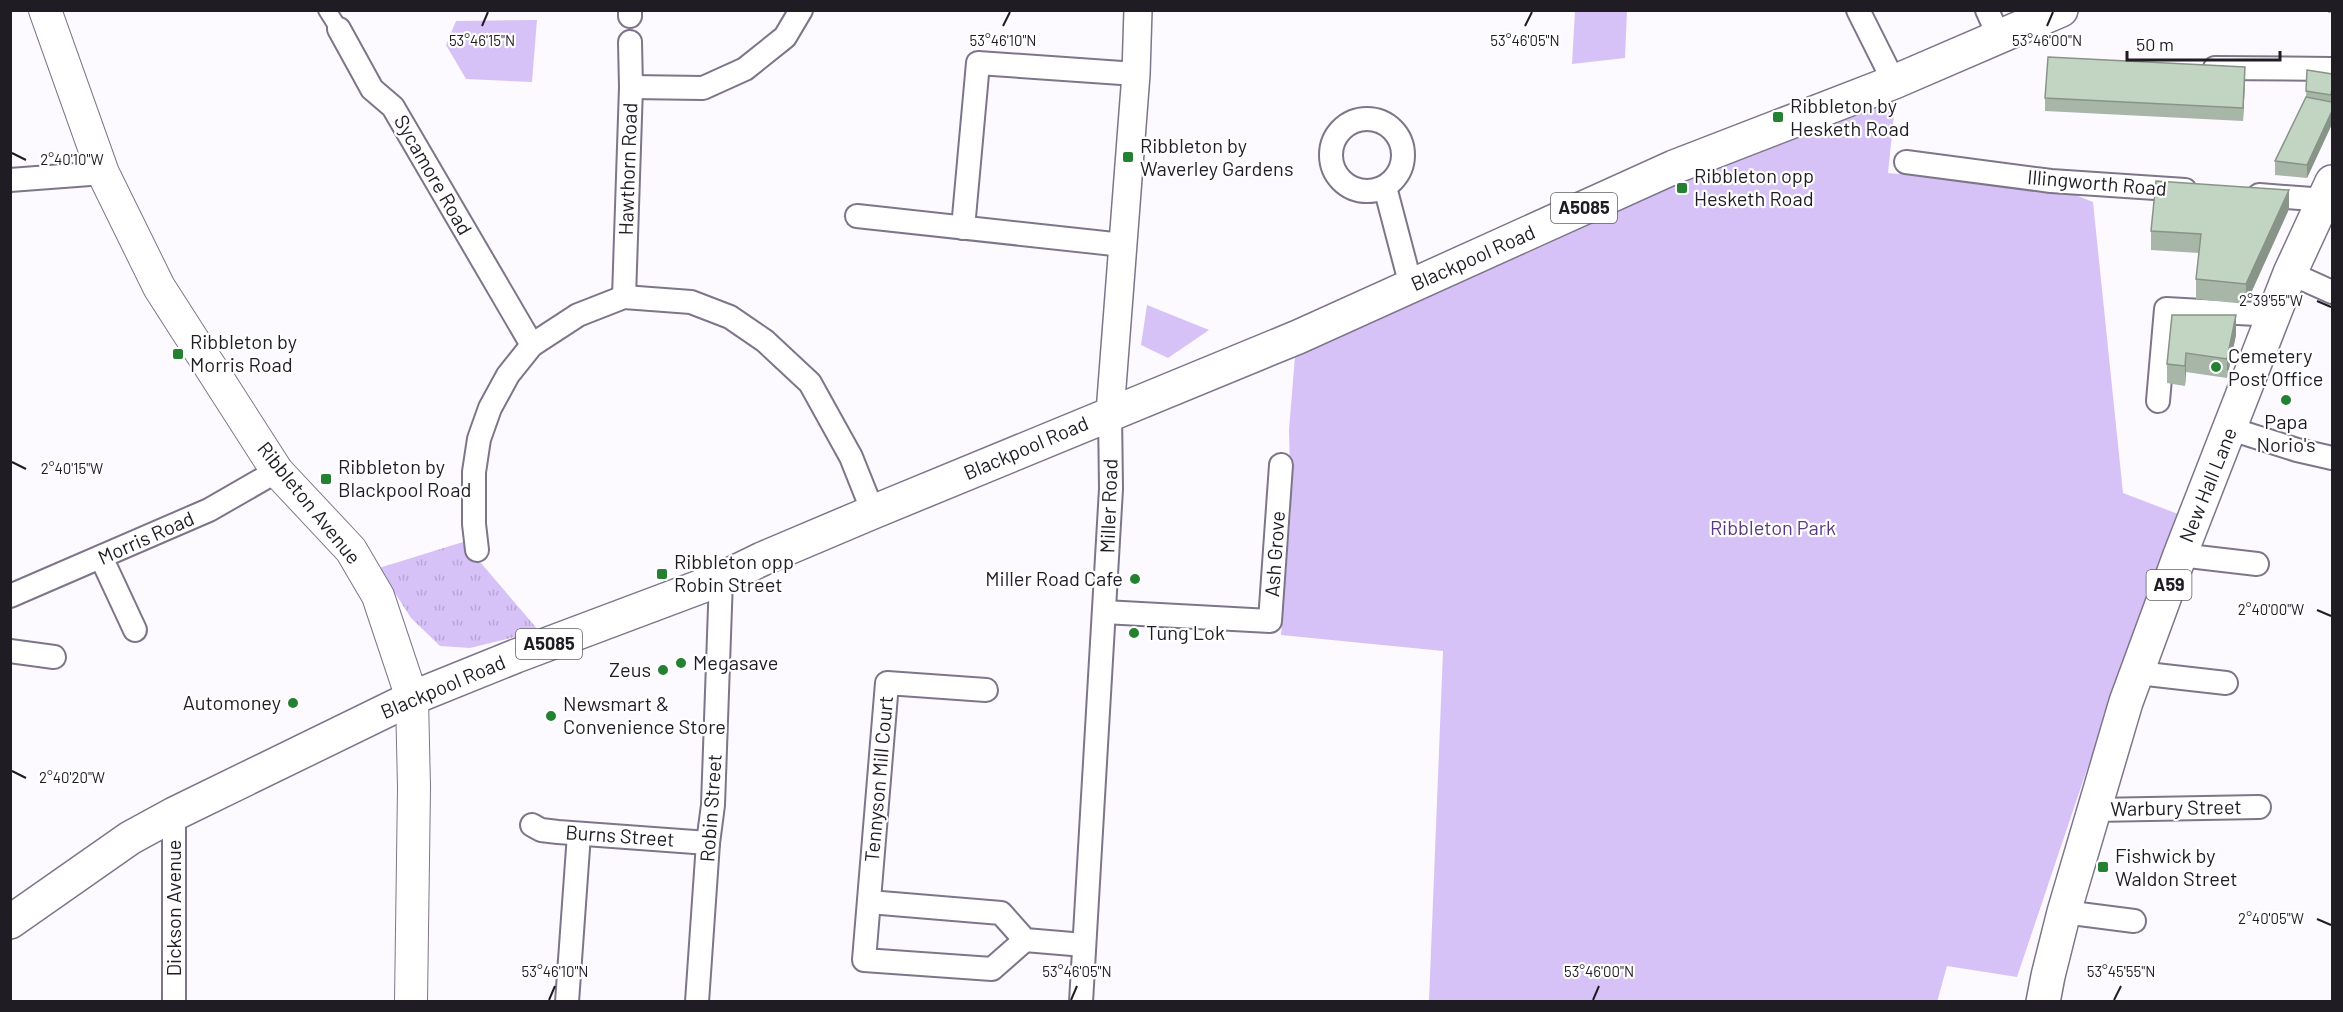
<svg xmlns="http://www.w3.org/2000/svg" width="2343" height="1012" font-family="Barlow,sans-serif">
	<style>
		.grass { fill: url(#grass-tufts) }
		.park { fill: #d7c2f7 }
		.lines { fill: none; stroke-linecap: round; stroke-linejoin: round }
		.pedestrian-casing { stroke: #7d758a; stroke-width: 20 }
		.minor-casing { stroke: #7d758a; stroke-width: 26 }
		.tertiary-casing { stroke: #7d758a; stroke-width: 30 }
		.secondary-casing { stroke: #7d758a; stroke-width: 34 }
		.trunk-casing { stroke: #7d758a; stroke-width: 36 }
		.pedestrian { stroke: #fff; stroke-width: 16 }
		.minor { stroke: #fff; stroke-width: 22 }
		.tertiary { stroke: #fff; stroke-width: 27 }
		.secondary { stroke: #fff; stroke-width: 32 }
		.trunk { stroke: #fff; stroke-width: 33 }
		.wall { fill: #a7b6a7 }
		.shaded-wall { fill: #889488 }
		.building { fill: #c2d4c2; stroke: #889488; stroke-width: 1.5 }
		.ticks { fill: none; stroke: #1f1c24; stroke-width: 2 }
		.poi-dot { fill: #248132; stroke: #fff; stroke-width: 2 }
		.labels { text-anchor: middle; stroke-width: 4.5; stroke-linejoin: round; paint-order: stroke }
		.shield { fill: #fff; stroke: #626066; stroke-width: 1.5 }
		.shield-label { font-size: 18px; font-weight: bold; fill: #1f1c24 }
		.poi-label { font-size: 20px; fill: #1f1c24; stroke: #fff; text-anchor: start }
		.street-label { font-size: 20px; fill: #1f1c24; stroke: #fff }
		.park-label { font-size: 20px; fill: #59397f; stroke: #fff }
		.ticks-label { font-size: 15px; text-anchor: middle; fill: #1f1c24; stroke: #fff; stroke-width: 4.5; stroke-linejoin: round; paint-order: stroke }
	</style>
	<defs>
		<pattern id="grass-tufts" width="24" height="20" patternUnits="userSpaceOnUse" patternTransform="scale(1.5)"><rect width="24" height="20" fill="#d7c2f7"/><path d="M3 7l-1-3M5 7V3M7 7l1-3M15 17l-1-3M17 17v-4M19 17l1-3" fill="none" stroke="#b8a6d4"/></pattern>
	</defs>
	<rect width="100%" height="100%" fill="#fcfaff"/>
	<!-- grass -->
	<polygon class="grass" points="463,542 539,631 470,648 440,646 411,618 379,568"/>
	<!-- park -->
	<g class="park">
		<polygon points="1575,11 1627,11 1625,58 1572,64"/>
		<polygon points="537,20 532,82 466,79 446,45 456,21"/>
		<polygon points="1896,95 1888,173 2058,188 2093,202 2123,493 2178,514 2083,781 2017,977 1947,966 1937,1002 1429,1001 1443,651 1281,635 1291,509 1289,430 1295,356 1473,272 1824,118"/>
		<polygon points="1147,305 1209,330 1168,358 1141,345"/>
	</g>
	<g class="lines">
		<defs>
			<polyline id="pedestrian" points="327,10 339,29"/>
			<g id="minor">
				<polyline points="1858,10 1894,82"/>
				<polyline points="1987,10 1999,37"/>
				<polyline points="630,16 630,10"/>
				<polyline points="339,29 372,89 393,107 532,345"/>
				<polyline points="2215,68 2332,69"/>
				<polyline points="631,87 703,88 745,69 785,37 801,10"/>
				<circle cx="1367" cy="155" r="36"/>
				<polyline points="1906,162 2051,181 2185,190"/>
				<polyline points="10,180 103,173"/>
				<polyline points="1385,187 1411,286"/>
				<polyline points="2259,195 2325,200"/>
				<polyline points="857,216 1123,245"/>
				<polyline points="963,228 978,63 1136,74"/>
				<polyline points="2290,273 2332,292"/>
				<polyline points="624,297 631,87 630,42"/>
				<polyline points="2158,401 2166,309 2274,315"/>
				<polyline points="2231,429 2297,450 2332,458"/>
				<polyline points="477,550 474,524 474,472 479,439 490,408 508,375 532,345 578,315 624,297 691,302 730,317 765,341 810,383 851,457 873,512"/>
				<polyline points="2180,555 2257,564"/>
				<polyline points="101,557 135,630"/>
				<polyline points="10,596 209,510 277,471"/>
				<polyline points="1104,612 1270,621 1281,465"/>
				<polyline points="10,651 54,657"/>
				<polyline points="2138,673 2226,683"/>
				<polyline points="986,690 887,683 864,960 992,969 1025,940"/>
				<polyline points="2094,810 2259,807"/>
				<polyline points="174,814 174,1002"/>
				<polyline points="532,825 541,830 558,832 708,843"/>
				<polyline points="869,902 1001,913 1025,940 1084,945"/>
				<polyline points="2064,912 2134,921"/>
				<polyline points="567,1002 579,834"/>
				<polyline points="697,1002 708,843 713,805 721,579"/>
				<polyline points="1081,1002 1111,489 1110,413"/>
			</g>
			<polyline id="tertiary" points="1110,413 1136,74 1138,10"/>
			<polyline id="secondary" points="45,10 103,173 159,287 277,471 351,550 378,596 412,698 414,788 411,1002"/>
			<g id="trunk">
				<polyline points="10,922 130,838 174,814 412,698 516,656 721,579 762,559 873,512 1298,337 1674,167 1894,82 2061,10"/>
				<polyline points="2043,1002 2048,976 2064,912 2126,702 2180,555 2290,273 2332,182"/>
			</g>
		</defs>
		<!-- pedestrian casing -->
		<use href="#pedestrian" class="pedestrian-casing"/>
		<!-- minor casing -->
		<use href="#minor" class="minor-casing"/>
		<!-- tertiary casing -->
		<use href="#tertiary" class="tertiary-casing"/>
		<!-- secondary casing -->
		<use href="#secondary" class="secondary-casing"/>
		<!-- trunk casing -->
		<use href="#trunk" class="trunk-casing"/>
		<!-- pedestrian -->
		<use href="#pedestrian" class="pedestrian"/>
		<!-- minor -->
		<use href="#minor" class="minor"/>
		<!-- tertiary -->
		<use href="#tertiary" class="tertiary"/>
		<!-- secondary -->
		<use href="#secondary" class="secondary"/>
		<!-- trunk -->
		<use href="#trunk" class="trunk"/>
	</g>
	<!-- wall -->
	<g class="wall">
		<rect x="2328" y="10" width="4" height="3"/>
		<polygon points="2307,70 2332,74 2332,124 2307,178 2275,175 2275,161 2306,97"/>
		<polygon points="2245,80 2243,121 2045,111 2045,98"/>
		<polygon points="2289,209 2246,304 2196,299 2196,279 2199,253 2151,250 2151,231"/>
		<polygon points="2172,315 2236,335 2227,378 2186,372 2185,386 2167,383 2167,364"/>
	</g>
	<!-- shaded-wall -->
	<g class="shaded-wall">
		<polygon points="2245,67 2245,80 2243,121 2243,108"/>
		<polygon points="2332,90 2332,110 2331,114 2331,95"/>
		<polygon points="2332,111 2332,124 2307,178 2307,165"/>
		<polygon points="2289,190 2289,209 2246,304 2246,284"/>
		<polygon points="2236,315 2236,335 2227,378 2227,359"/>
		<polygon points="2186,353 2186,372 2185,386 2185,366"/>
	</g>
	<!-- building -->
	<g class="building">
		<polygon points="2048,57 2245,67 2243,108 2045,98"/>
		<polygon points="2307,70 2332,74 2332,90 2331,95 2306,91"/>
		<polygon points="2306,97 2332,102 2332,111 2307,165 2275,161"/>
		<polygon points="2156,181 2289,190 2246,284 2196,279 2201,234 2151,231"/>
		<polygon points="2172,315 2236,315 2227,359 2186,353 2185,366 2167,364"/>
	</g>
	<!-- ticks -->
	<path class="ticks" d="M482,26L488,12M1003,26L1010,12M1525,26L1532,12M2047,26L2053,12M12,153L26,160M2317,301L2331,307M12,462L26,469M2317,610L2331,616M12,771L26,778M2317,919L2331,925M549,1000L555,986M1071,1000L1077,986M1593,1000L1599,986M2114,1000L2121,986"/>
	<!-- markers -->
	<g class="poi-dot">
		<rect x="1772" y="111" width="12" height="12" rx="3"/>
		<rect x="1122" y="151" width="12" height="12" rx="3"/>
		<rect x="1676" y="182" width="12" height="12" rx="3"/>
		<rect x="172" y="348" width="12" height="12" rx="3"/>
		<circle cx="2216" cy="367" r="6"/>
		<circle cx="2286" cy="400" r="6"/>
		<rect x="320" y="473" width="12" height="12" rx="3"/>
		<rect x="656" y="568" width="12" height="12" rx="3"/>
		<circle cx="1135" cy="579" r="6"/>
		<circle cx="1134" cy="633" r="6"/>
		<circle cx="681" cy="663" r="6"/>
		<circle cx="663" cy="670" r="6"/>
		<circle cx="293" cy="703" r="6"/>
		<circle cx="551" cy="716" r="6"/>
		<rect x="2097" y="861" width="12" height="12" rx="3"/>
	</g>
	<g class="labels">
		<!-- shield labels -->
		<g class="shield">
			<rect x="1551" y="193" width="66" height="30" rx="4.5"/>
			<rect x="2146.5" y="570" width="45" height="30" rx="4.5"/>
			<rect x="516" y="629" width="66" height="30" rx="4.5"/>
		</g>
		<g class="shield-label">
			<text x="1584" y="214">A5085</text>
			<text x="2169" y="591">A59</text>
			<text x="549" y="650">A5085</text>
		</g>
		<!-- poi labels -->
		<g class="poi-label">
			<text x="1790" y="113">Ribbleton by<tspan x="1790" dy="23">Hesketh Road</tspan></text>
			<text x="1140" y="153">Ribbleton by<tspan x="1140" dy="23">Waverley Gardens</tspan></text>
			<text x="1694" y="183">Ribbleton opp<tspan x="1694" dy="23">Hesketh Road</tspan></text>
			<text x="190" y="349">Ribbleton by<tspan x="190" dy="23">Morris Road</tspan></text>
			<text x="2228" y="363">Cemetery<tspan x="2228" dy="23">Post Office</tspan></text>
			<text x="2286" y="429" text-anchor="middle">Papa<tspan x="2286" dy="23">Norio's</tspan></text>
			<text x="338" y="474">Ribbleton by<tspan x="338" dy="23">Blackpool Road</tspan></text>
			<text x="674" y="569">Ribbleton opp<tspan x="674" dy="23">Robin Street</tspan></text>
			<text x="1123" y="586" text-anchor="end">Miller Road Cafe</text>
			<text x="1146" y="640">Tung Lok</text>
			<text x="693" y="670">Megasave</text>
			<text x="651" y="677" text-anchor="end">Zeus</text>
			<text x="281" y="710" text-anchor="end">Automoney</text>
			<text x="563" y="711">Newsmart &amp;<tspan x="563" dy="23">Convenience Store</tspan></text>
			<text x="2115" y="863">Fishwick by<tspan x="2115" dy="23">Waldon Street</tspan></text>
		</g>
		<!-- street labels -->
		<g class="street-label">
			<text transform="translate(628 169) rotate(-88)" y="7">Hawthorn Road</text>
			<text transform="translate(433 175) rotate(60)" y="7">Sycamore Road</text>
			<text transform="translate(2097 183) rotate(5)" y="7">Illingworth Road</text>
			<text transform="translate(1473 258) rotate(-24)" y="7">Blackpool Road</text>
			<text transform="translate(1026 448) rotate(-23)" y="7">Blackpool Road</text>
			<text transform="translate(2208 485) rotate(-68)" y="7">New Hall Lane</text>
			<text transform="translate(309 503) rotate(51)" y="7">Ribbleton Avenue</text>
			<text transform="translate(1109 506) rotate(-88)" y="7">Miller Road</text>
			<text transform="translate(146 538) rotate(-24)" y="7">Morris Road</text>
			<text transform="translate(1275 554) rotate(-86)" y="7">Ash Grove</text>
			<text transform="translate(443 687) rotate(-23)" y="7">Blackpool Road</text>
			<text transform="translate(879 779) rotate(-85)" y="7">Tennyson Mill Court</text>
			<text transform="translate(711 808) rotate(-86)" y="7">Robin Street</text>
			<text transform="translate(2176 808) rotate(-1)" y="7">Warbury Street</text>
			<text transform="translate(620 836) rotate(4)" y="7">Burns Street</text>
			<text transform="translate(174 908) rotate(-90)" y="7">Dickson Avenue</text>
		</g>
		<!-- park labels -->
		<g class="park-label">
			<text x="1773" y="535">Ribbleton Park</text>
		</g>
	</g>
	<g class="ticks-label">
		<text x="482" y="46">53°46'15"N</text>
		<text x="1003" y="46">53°46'10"N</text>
		<text x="1525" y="46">53°46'05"N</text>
		<text x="2047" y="46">53°46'00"N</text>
		<text x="72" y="165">2°40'10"W</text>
		<text x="2271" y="306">2°39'55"W</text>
		<text x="72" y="474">2°40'15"W</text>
		<text x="2271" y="615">2°40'00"W</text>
		<text x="72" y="783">2°40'20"W</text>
		<text x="2271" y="924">2°40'05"W</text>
		<text x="555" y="977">53°46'10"N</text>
		<text x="1077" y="977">53°46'05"N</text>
		<text x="1599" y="977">53°46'00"N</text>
		<text x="2121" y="977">53°45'55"N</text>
	</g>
	<!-- border -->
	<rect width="2343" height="1012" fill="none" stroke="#1f1c24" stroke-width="24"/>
	<!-- scale -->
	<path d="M2127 51v9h153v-9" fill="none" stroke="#1f1c24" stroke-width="3"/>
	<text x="2136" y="51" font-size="18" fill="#1f1c24" stroke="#ffffff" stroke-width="4.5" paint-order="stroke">50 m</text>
</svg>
